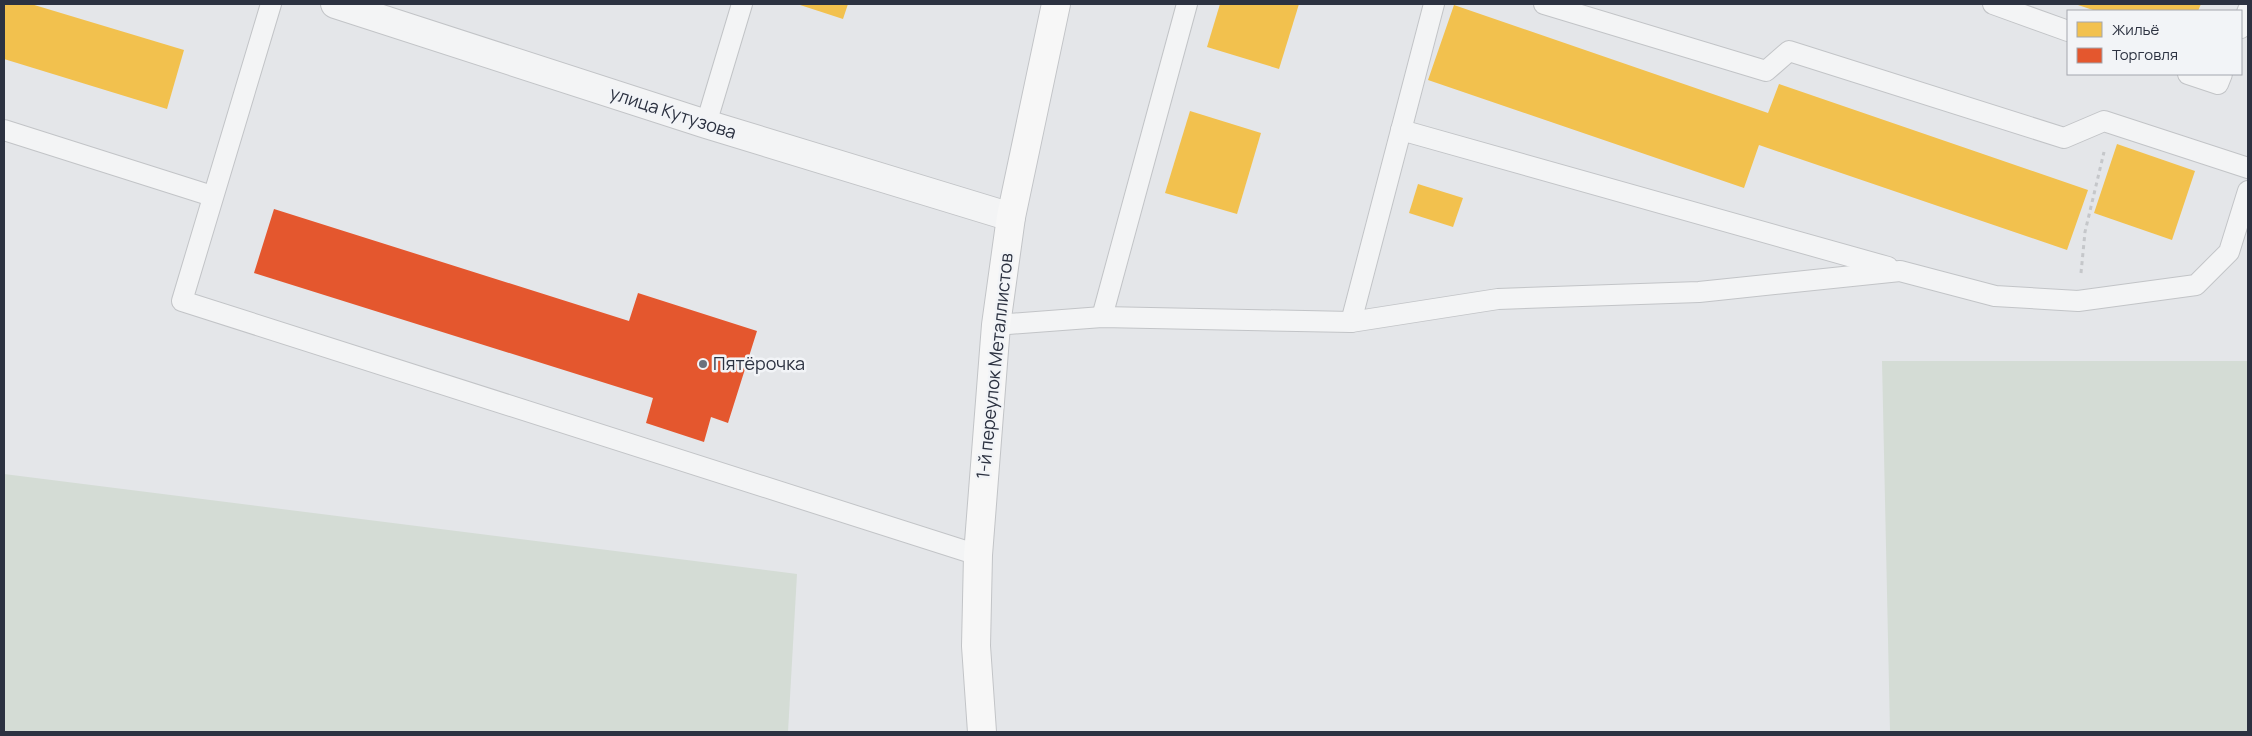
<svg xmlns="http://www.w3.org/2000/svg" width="2252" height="736" font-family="Manrope,sans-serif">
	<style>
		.green { fill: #d4dcd5 }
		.homes { fill: #f2c14e }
		.shops { fill: #e4572e }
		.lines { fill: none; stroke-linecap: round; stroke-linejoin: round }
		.lane-casing { stroke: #c2c4c7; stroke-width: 22 }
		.street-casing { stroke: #c2c4c7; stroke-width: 30 }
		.secondary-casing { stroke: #c2c4c7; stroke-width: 30 }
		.path { stroke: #c5c7ca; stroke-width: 3; stroke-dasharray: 4 4; stroke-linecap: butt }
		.lane { stroke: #f3f4f5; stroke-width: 20 }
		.street { stroke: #f3f4f5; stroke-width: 28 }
		.secondary { stroke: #f7f7f7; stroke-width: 28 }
		.poi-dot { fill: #6c717c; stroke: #f2f4f7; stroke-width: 2 }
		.labels { text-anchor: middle; stroke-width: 5; stroke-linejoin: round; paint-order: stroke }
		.street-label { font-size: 18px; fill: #2c3241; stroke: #f2f4f7 }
		.poi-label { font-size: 18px; fill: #2c3241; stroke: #f2f4f7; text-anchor: start }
	</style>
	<rect width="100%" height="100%" fill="#e4e6e9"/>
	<!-- green -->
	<g class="green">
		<polygon points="1882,361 2248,361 2248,732 1890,732"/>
		<polygon points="4,474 797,574 788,732 4,732"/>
	</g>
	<!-- homes -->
	<g class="homes">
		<polygon points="4,4 31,4 184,50 167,109 4,59"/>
		<polygon points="797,4 848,4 843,19"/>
		<polygon points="1220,4 1299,4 1279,69 1207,47"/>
		<polygon points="2075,4 2201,4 2198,11 2096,11"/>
		<polygon points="1454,5 1768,113 1779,84 2088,190 2067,250 1759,145 1744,188 1428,80"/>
		<polygon points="1190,111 1261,133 1237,214 1165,193"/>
		<polygon points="2117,144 2195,171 2172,240 2094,213"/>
		<polygon points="1418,184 1463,198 1453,227 1409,213"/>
	</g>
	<!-- shops -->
	<polygon class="shops" points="274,209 629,321 638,293 757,331 728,423 711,417 704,442 646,423 653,398 254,273"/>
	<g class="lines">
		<defs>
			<g id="lane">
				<polyline points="271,4 182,301 978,555"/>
				<polyline points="1544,4 1766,71 1789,51 2064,138 2104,121 2248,168"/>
				<polyline points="1993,4 2068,31"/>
				<polyline points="2241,28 2248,10"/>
				<polyline points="2188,74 2218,84 2222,74"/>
				<polyline points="706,124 742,4"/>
				<polyline points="4,130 212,196"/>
				<polyline points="1401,130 1888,267"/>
				<polyline points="1102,317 1187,4"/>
				<polyline points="1351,322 1434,4"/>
				<polyline points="996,325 1102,317 1351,322 1498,299 1699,292 1900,271 1995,296 2078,301 2196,285 2229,252 2248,191"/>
			</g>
			<polyline id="street" points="335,4 706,124 1011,217"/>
			<polyline id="secondary" points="982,732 976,646 978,555 996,325 1011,217 1056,4"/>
		</defs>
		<!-- lane casing -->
		<use href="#lane" class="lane-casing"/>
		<!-- street casing -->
		<use href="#street" class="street-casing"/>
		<!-- secondary casing -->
		<use href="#secondary" class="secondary-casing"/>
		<!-- path -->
		<polyline class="path" points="2081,273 2085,232 2104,152"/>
		<!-- lane -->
		<use href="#lane" class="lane"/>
		<!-- street -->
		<use href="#street" class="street"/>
		<!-- secondary -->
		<use href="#secondary" class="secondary"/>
	</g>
	<!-- markers -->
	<circle class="poi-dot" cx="703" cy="364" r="5"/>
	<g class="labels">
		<!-- street labels -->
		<g class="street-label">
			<text transform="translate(673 113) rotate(18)" y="6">улица Кутузова</text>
			<text transform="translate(995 366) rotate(-84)" y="6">1-й переулок Металлистов</text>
		</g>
		<!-- poi labels -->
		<g class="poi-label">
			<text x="713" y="370">Пятёрочка</text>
		</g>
	</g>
	<!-- border -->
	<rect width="2252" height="736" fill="none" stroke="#2c3241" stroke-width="10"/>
	<!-- legend -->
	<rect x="2067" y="10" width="175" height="65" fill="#f2f4f7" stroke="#a3a6ae"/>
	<rect x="2077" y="22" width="25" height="15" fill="#f2c14e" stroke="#a3a6ae"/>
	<text x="2112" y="35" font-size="15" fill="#2c3241">Жильё</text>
	<rect x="2077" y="48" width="25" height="15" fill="#e4572e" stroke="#a3a6ae"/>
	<text x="2112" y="60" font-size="15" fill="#2c3241">Торговля</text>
</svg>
